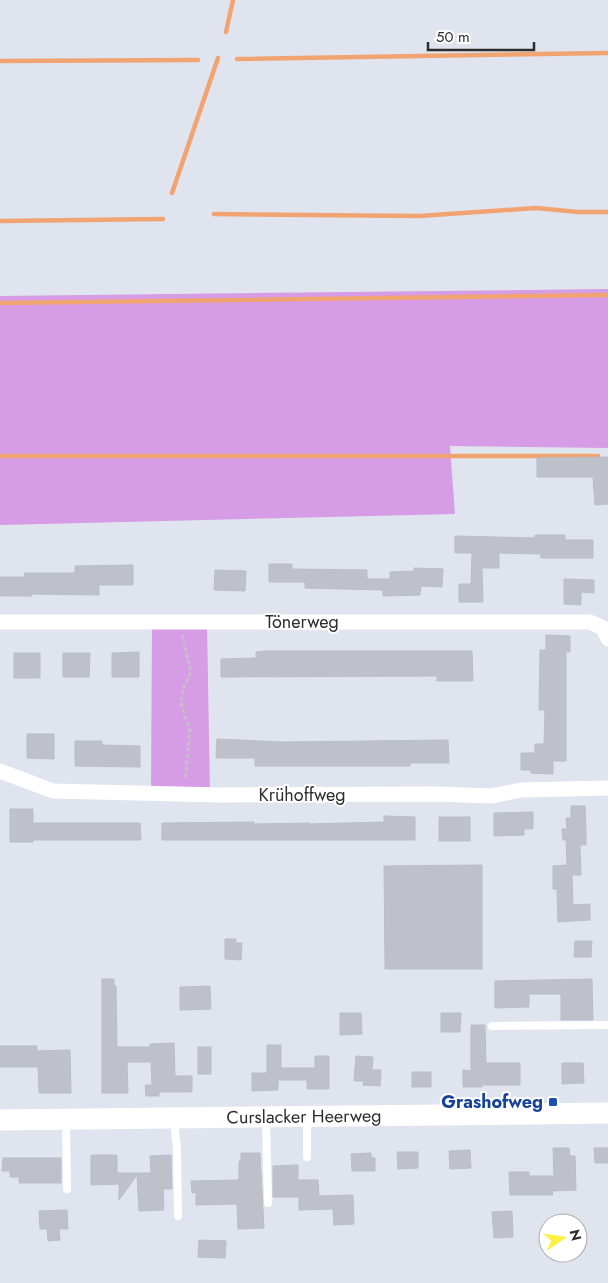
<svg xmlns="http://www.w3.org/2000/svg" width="608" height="1283" font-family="Jost,sans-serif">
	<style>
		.green { fill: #d69ce5 }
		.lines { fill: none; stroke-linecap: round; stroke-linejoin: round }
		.stream { stroke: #f1a472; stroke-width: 4.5 }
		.building { fill: #bfc1ca; stroke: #b9bdca }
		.path { stroke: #c4c4c4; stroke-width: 2.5; stroke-dasharray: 4 2.5; stroke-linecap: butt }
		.lane { stroke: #fff; stroke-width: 8 }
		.street { stroke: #fff; stroke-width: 15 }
		.secondary { stroke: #fff; stroke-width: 21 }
		.transit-dot { fill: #1a4fb4; stroke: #fff; stroke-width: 2 }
		.labels { text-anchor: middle; stroke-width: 4; stroke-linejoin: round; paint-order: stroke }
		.street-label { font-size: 18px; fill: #2d2d2d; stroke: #fff }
		.transit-label { font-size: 18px; font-weight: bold; fill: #164399; stroke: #fff; text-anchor: end }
	</style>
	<rect width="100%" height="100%" fill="#e0e4ee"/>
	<!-- green -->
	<g class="green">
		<polygon points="608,289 608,448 450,446 455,514 0,525 0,296"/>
		<polygon points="152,622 207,622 210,795 151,793"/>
	</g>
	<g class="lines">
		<!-- stream -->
		<g class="stream">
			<polyline points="226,32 233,0"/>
			<polyline points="237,59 608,53"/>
			<polyline points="0,61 198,60"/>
			<polyline points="172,193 218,58"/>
			<polyline points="214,214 419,216 536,208 578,212 608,212"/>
			<polyline points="0,221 163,219"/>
			<polyline points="0,303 608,295"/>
			<polyline points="0,456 598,456"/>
		</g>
	</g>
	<!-- building -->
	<g class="building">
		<polygon points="608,457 608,504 595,505 593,477 537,477 537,458"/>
		<polygon points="535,535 565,535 565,540 593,540 593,558 541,558 541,554 499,553 499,568 482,568 483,602 459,602 459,584 471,584 472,553 455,553 455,536 535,538"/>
		<polygon points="269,564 292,564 292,569 367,570 367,579 390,579 390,572 414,571 414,568 443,569 442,587 421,586 420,595 383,596 383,590 305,588 305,582 269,582"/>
		<polygon points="133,565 133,585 99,585 99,595 32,594 32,596 0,596 0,577 25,577 24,573 75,573 75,566"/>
		<polygon points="215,570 246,571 245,591 214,590"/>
		<polygon points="564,579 594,580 594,593 581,592 581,605 564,604"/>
		<polygon points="546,635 570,636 570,652 566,652 566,761 553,761 553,774 531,773 531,770 521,770 521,753 535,753 535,744 544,744 545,710 539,710 540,650 546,650"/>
		<polygon points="265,651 472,651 473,681 437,681 437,676 221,677 221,659 256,658 256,652"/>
		<polygon points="139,652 139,677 112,677 112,653"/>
		<rect x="14" y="653" width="26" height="25"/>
		<polygon points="63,653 90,653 89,677 63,677"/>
		<polygon points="27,734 54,734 54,759 27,758"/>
		<polygon points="217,739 282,742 448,740 449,763 410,763 410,766 255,766 255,758 216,758"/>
		<polygon points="75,741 102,741 102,745 140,746 140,767 75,766"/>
		<polygon points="571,806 585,806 586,831 586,845 580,845 581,875 572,875 573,905 590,904 590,920 558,922 557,889 553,889 553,866 567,865 566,840 563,840 562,829 567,829 566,818 571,818"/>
		<polygon points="10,809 33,809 33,823 140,823 141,840 33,840 33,842 10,842"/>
		<polygon points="533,812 533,829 524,829 524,835 494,836 494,813"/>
		<polygon points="384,816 415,817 415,840 162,840 162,823 254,822 254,824 309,823 309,824 384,822"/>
		<rect x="439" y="817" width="31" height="24"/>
		<polygon points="482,865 482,969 385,969 384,866"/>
		<polygon points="225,939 236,939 236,943 242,943 241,960 225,959"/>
		<polygon points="575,941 592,941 591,957 574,957"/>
		<polygon points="102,979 114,979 114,986 116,986 117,1047 150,1047 150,1044 174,1043 175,1076 192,1076 192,1092 159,1092 159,1096 146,1096 145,1085 152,1085 151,1062 127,1062 128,1093 102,1093"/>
		<polygon points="592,979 593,1020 561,1020 561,994 529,994 529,1007 495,1008 495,981"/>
		<polygon points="210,986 211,1009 180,1010 180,987"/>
		<polygon points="340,1013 361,1013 362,1034 340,1035"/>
		<polygon points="441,1013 461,1013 460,1032 441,1032"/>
		<polygon points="471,1025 485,1025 486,1063 520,1063 520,1085 482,1085 482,1087 463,1087 463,1070 471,1071"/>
		<polygon points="267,1045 281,1045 281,1068 315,1068 315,1056 329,1056 329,1089 307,1089 307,1080 278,1080 278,1090 252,1091 252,1073 267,1073"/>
		<polygon points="0,1046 37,1046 37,1051 70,1050 71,1093 39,1093 38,1067 0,1067"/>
		<rect x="198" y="1047" width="13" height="27"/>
		<polygon points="356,1056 373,1057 372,1070 381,1070 380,1086 363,1085 364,1081 354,1081"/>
		<polygon points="562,1063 583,1063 584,1083 562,1084"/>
		<rect x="412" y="1072" width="19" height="15"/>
		<polygon points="553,1148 569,1148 570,1156 575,1156 576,1190 552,1191 553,1195 510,1195 509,1172 529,1172 529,1176 554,1176"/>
		<polygon points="594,1148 608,1148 608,1163 595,1163"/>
		<polygon points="470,1150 471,1168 450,1169 449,1151"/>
		<polygon points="397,1152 418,1152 418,1168 398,1169"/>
		<polygon points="241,1153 260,1153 264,1228 238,1229 237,1204 196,1205 196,1192 192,1193 191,1181 239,1180 239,1161 241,1161"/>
		<polygon points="371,1153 371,1158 375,1158 375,1171 352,1171 351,1154"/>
		<polygon points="91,1155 117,1155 117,1173 151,1173 150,1156 171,1155 172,1189 163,1189 164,1210 139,1211 137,1175 119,1200 119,1184 91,1185"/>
		<polygon points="3,1158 61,1158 61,1183 19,1183 19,1177 10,1177 10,1171 2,1171"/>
		<polygon points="298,1165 298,1180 318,1180 319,1196 353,1195 354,1224 334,1225 333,1209 299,1210 299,1197 273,1197 273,1166"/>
		<polygon points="67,1210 68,1229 59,1229 60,1240 48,1241 47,1229 40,1229 39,1211"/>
		<polygon points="512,1211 513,1237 494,1238 492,1212"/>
		<polygon points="199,1240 226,1241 225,1258 198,1257"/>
	</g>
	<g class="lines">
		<!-- path -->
		<polyline class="path" points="182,635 191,672 183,689 181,703 190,731 185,780"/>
		<!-- lane -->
		<g class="lane">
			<polyline points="492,1026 608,1025"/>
			<polyline points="266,1119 268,1203"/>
			<polyline points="174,1120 177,1149 178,1216"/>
			<polyline points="66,1121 67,1189"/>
			<polyline points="307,1157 307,1118"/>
		</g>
		<!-- street -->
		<g class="street">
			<polyline points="0,622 590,622 603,628 608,639"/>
			<polyline points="0,771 53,791 221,795 435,794 492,796 521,790 608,788"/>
		</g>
		<!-- secondary -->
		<path class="secondary" id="s1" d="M0,1120L608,1113"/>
	</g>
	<!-- markers -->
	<rect class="transit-dot" x="548" y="1097" width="10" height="10" rx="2.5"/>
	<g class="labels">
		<!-- street labels -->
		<g class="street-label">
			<text x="302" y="628">Tönerweg</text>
			<text x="302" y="801">Krühoffweg</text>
			<text dy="6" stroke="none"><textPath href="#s1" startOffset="304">Curslacker Heerweg</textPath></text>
		</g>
		<!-- transit labels -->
		<g class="transit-label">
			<text x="543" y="1108">Grashofweg</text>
		</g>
	</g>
	<!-- north arrow -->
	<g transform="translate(563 1238) rotate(77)"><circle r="24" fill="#ffffff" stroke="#ababab"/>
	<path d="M0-4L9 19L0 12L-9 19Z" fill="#fdf13e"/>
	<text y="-8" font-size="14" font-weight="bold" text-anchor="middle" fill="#2d2d2d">N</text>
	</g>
	<!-- scale -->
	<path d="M428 42v8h106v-8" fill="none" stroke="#2d2d2d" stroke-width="2.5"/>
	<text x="436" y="42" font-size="15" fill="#2d2d2d" stroke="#ffffff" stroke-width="4" paint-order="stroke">50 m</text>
</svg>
